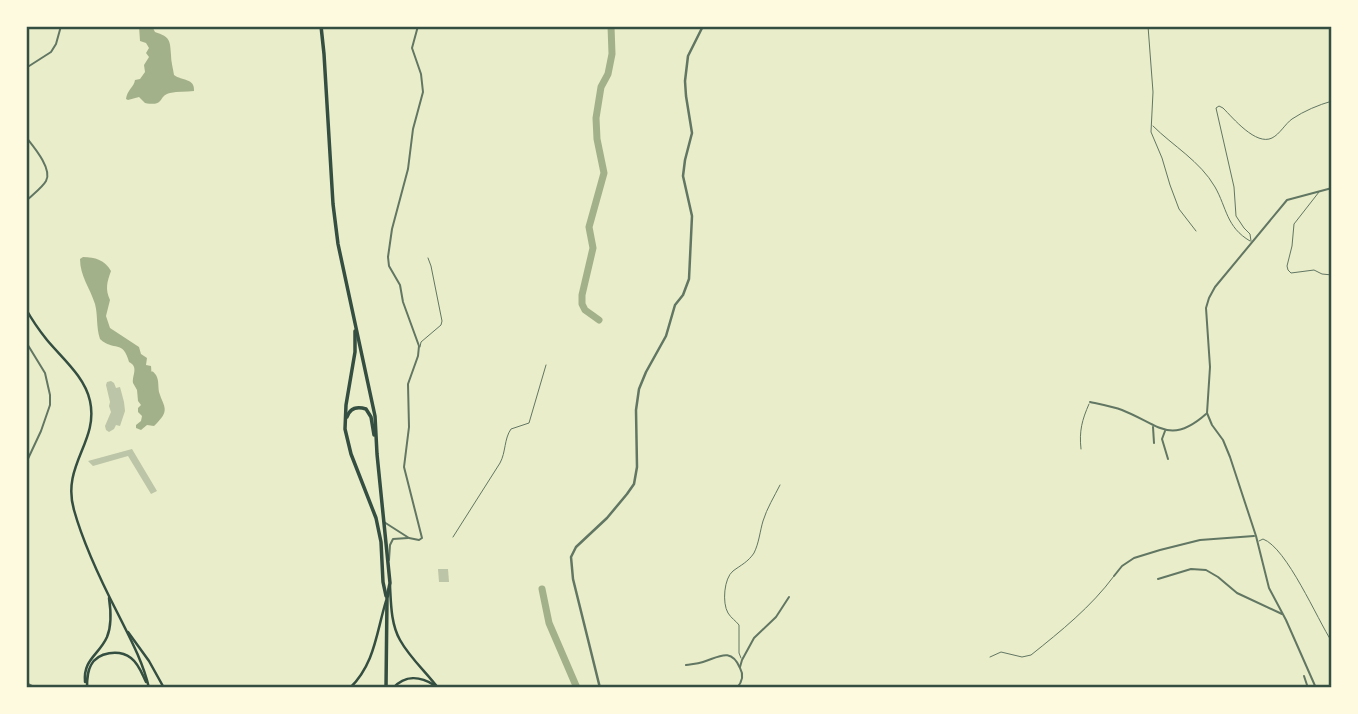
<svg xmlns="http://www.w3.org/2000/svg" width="1358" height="714" font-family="'PT Sans Narrow',sans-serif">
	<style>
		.water { fill: #a3b18a }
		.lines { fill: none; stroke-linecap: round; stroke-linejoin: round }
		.river { stroke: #a3b18a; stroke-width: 7 }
		.building { fill: #bcc5a7 }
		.service { stroke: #617663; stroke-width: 1 }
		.minor { stroke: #617663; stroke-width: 2 }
		.tertiary { stroke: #617663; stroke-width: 2.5 }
		.secondary { stroke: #344e41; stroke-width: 2.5 }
		.trunk { stroke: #344e41; stroke-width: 3.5 }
		.neatline { fill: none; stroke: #344e41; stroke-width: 2.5 }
	</style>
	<rect width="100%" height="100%" fill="#e9edc9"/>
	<!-- water -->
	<g class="water">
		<path d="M139,26H152L155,32C170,37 170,40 171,55C171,62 173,68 174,75C182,81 195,78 194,91C186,92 178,91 170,93C157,96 166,107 145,103L139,97L128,100L126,99C127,90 134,87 135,80L140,79L145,72L144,65L149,57L146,53L149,48L146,43L140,41Z"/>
		<path d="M83,257C95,257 105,260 111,271C107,282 105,289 110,300L106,316L110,328L139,347L141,354L147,358L146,365L151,366C152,377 150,367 156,375C159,380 158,386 159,392C164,408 171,410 154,426L147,425L141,430L136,428V425L141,421L142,416L138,412V408L141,405L138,401L137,390L133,383C132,375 139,367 129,362C123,339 114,352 100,339C96,327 98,315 95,304C90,288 80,276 80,259Z"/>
	</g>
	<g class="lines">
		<!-- river -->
		<g class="river">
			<polyline points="599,320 585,310 582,304 582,295 593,248 589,227 604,173 597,139 596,118 601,87 608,74 612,54 611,26"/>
			<polyline points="542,589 549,623 577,688"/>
		</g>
	</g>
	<!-- building -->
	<g class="building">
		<polygon points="111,381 114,383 116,388 120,387 124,402 125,411 120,426 116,425 114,429 109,432 106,430 105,426 111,412 109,406 110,402 106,385 107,382"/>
		<polygon points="132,449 157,491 151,494 128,456 93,466 88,461"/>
		<polygon points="438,569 448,569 449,582 439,582"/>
	</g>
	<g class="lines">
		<!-- service -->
		<g class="service">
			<polyline points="1148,26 1153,92 1151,132 1162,158 1170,185 1179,209 1196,231"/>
			<path d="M1153,126C1173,146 1200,161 1215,187C1227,208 1226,227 1250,241"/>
			<polyline points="1319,192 1294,224 1292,246 1287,266 1288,270 1291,273 1314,270 1322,274 1332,275"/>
			<path d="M1251,241L1250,234L1244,228L1236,216L1234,187L1216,108L1219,106L1223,108C1233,118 1256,146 1272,138C1280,134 1285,124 1292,119C1304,111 1318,105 1332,101"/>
			<polyline points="420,347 421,342 441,325 442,321 431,266 428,258"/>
			<path d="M1081,449C1079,431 1082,420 1089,404"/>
			<path d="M453,537L500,463C506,452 504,439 511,429L529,423L546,365"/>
			<path d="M1259,541L1263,539C1287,548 1317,619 1332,642"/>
			<path d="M990,657L1001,652L1022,657L1031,655C1061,631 1091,607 1114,576"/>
			<path d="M741,658L739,653V625C736,621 731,618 728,613C722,603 724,578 733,571C741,565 748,562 754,553C759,543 760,531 763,521C767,508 774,497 780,485"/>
		</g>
		<!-- minor -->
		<g class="minor">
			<polyline points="26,68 51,52 56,44 61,26"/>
			<path d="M26,137C33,146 53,169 46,181C42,188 32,195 26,201"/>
			<polyline points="26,342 45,373 50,395 50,405 41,431 26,463"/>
			<path d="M1090,402C1099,404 1114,407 1122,410C1158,424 1170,446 1206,414"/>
			<polyline points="1153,427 1154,443"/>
			<polyline points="1165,431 1162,439 1168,459"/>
			<polyline points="384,522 409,538 419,540 422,538 404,467 409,427 408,384 418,356 419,346 403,302 400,285 389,266 388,257 392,229 408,169 413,129 423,92 421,74 412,48 418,26"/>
			<polyline points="389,560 390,545 393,539 408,538"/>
			<polyline points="1114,576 1122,566 1134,558 1160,550 1200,540 1254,536"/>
			<polyline points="1158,579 1191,569 1206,570 1218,577 1237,593 1282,614"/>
			<path d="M686,665C692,664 697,664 703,662C719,657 731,647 740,668C744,675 742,682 737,688"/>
			<polyline points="740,667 742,660 754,638 776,617 789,597"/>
			<polyline points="1304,676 1308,688"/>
			<polyline points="26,683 36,688"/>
			<polyline points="1316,688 1286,620 1269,588 1256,536 1230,457 1223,440 1212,425 1207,413 1210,367 1206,308 1209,298 1215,287 1287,200 1332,188"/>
		</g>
		<!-- tertiary -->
		<polyline class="tertiary" points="600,688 573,579 571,557 576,547 607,518 627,494 634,484 637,467 636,410 639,389 646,372 666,336 675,305 683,295 689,279 692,216 683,176 685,160 692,133 686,96 685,81 688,56 703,26"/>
		<!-- secondary -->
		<g class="secondary">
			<path d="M26,309C32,320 39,330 47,340C62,358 85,377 90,401C99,442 61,465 74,510C84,546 101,581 118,614C130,638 143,662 149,688"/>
			<path d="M390,586C391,604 391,624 400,640C410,658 426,672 438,688"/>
			<polyline points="128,632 149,661 164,688"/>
			<path d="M85,682C83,659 99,655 107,637C112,625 111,611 109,598"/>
			<path d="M87,688C87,680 87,672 91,665C98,652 119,649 131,658C139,664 142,674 146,682"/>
			<path d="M350,688C375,663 376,634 386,601"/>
			<path d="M393,688C405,675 420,676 434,685"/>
		</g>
		<!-- trunk -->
		<g class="trunk">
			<polyline points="321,26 324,54 333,204 338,244 375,416 377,454 390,583 387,598 386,688"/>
			<polyline points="355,331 355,352 346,405 345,429 351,454 376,518 381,542 383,582 386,596"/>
			<path d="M347,417C350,408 357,406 366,409L371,417L374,435"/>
		</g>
	</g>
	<!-- border -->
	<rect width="1358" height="714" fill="none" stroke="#fefae0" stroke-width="56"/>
	<rect x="28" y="28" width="1302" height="658" class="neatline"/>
</svg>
